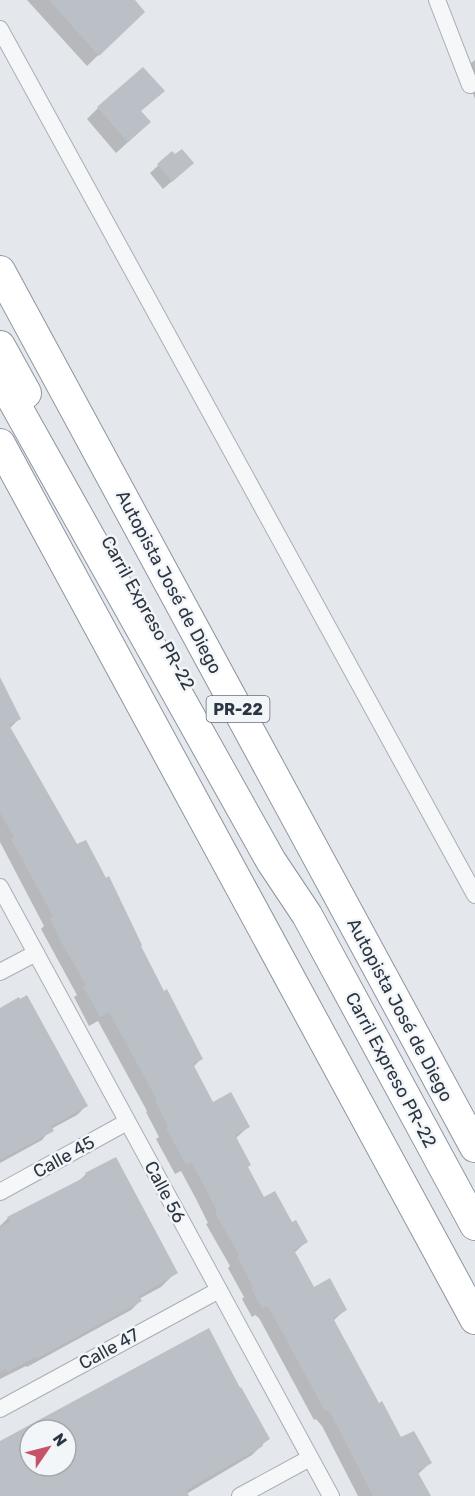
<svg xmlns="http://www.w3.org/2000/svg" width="475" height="1496" font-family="Rubik,sans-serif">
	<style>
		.shadow { fill: #0003; fill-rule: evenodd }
		.building { fill: #bbc0c7; fill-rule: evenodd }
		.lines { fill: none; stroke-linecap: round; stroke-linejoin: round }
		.minor-casing { stroke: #a9aeb5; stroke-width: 18 }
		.motorway-casing { stroke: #8c95a0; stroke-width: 32 }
		.minor { stroke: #f6f7f9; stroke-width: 16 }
		.motorway { stroke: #fff; stroke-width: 30 }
		.labels { text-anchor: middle; stroke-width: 5; stroke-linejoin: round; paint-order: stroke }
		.shield { fill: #f3f6f8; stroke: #686f79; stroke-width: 1.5 }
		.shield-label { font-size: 16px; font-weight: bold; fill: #2c3542 }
		.street-label { font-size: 18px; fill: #2c3542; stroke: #f3f6f8 }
	</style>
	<rect width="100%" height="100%" fill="#e4e7eb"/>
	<!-- shadow -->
	<g class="shadow">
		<polygon points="27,0 133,0 143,11 87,66"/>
		<polygon points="475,60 475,99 464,69"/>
		<polygon points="98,108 140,112 138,133 116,153 87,119"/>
		<polygon points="172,153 185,170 163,189 150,173"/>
		<polygon points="0,692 19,719 10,728 76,846 139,946 163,993 202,1058 193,1067 213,1104 248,1127 235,1139 246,1168 263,1199 291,1224 306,1242 294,1253 313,1289 346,1309 333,1321 378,1405 401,1440 430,1463 417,1475 429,1496 358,1496 322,1426 316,1419 314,1420 259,1318 255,1315 252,1317 242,1299 244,1297 228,1268 230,1266 206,1224 208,1223 196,1199 181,1171 175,1174 156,1139 159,1137 146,1112 147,1111 98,1021 89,1026 74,997 77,995 41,929 44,926 0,842"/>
		<polygon points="0,1009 86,1106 77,1115 51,1129 42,1140 0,1163"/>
		<polygon points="86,1174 176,1272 161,1287 139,1299 140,1301 131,1310 27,1367 26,1366 0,1379 0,1226 8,1218 78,1182"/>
		<path d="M208,1330L268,1439L252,1455L183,1496H0V1442ZM30,1430H66V1466H30Z"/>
	</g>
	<!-- building -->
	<g class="building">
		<polygon points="49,0 135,0 145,12 99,56"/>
		<polygon points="143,67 165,91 141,111 151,122 128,142 97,107"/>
		<polygon points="182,149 194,163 172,182 157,164 172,151 175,154"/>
		<polygon points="0,677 21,719 9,725 77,844 86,840 106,878 109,876 142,945 141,946 164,991 167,989 203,1059 193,1064 213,1102 231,1092 250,1127 235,1135 251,1165 248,1167 264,1197 275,1191 292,1222 296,1220 308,1242 294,1250 314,1287 330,1278 347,1310 333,1318 379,1403 382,1401 401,1437 414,1431 432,1463 417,1471 431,1496 373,1496 332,1416 327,1410 325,1411 269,1308 266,1306 262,1308 251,1288 253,1287 237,1256 239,1255 215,1213 217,1212 206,1189 191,1162 186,1165 166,1128 168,1126 155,1101 157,1100 109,1012 100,1017 83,986 86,985 60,940 50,918 53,916 11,839 14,837 0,813"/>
		<polygon points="27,995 88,1106 51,1126 54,1131 0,1160 0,1008 19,997 20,999"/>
		<polygon points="116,1157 178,1273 139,1296 142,1301 36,1359 35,1357 8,1372 6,1369 0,1372 0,1227 10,1222 7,1217 87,1176 85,1173"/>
		<path d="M209,1328L240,1388L241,1387L270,1439L262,1444L263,1446L186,1490L189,1496H0V1441ZM30,1430H66V1466H30Z"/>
	</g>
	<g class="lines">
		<defs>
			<g id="minor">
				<polyline points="437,0 470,85"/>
				<polyline points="0,29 475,895"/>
				<polyline points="0,887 331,1496"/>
				<polyline points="0,972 36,953"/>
				<polyline points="0,1192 127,1122"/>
				<polyline points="0,1409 219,1290"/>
				<polyline points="240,1496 310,1458"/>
			</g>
			<g id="motorway">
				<polyline points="0,271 475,1147"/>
				<polyline points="0,346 26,393"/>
				<polyline points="0,377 271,861 307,915 475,1225"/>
				<polyline points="0,444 475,1319"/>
			</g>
		</defs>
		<!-- minor casing -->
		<use href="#minor" class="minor-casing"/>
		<!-- motorway casing -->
		<use href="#motorway" class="motorway-casing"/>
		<!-- minor -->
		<use href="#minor" class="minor"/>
		<!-- motorway -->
		<use href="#motorway" class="motorway"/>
	</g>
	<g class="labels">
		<!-- shield labels -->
		<rect class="shield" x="206.5" y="696" width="63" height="26" rx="4.5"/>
		<g class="shield-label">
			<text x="238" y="715">PR-22</text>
		</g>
		<!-- street labels -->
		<g class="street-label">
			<text transform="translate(169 582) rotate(62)" y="6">Autopista José de Diego</text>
			<text transform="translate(148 613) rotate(61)" y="6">Carril Expreso PR-22</text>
			<text transform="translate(400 1010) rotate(62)" y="6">Autopista José de Diego</text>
			<text transform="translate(391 1070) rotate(62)" y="6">Carril Expreso PR-22</text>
			<text transform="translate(64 1157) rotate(-29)" y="6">Calle 45</text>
			<text transform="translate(165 1192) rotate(62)" y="6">Calle 56</text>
			<text transform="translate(109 1349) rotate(-29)" y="6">Calle 47</text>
		</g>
	</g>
	<!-- north arrow -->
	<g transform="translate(48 1448) rotate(55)"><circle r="28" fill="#f3f6f8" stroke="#a3a9af" stroke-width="1.5"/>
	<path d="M0-4.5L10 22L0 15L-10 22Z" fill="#c65368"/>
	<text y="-9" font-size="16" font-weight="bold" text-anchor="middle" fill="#2c3542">N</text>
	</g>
</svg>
